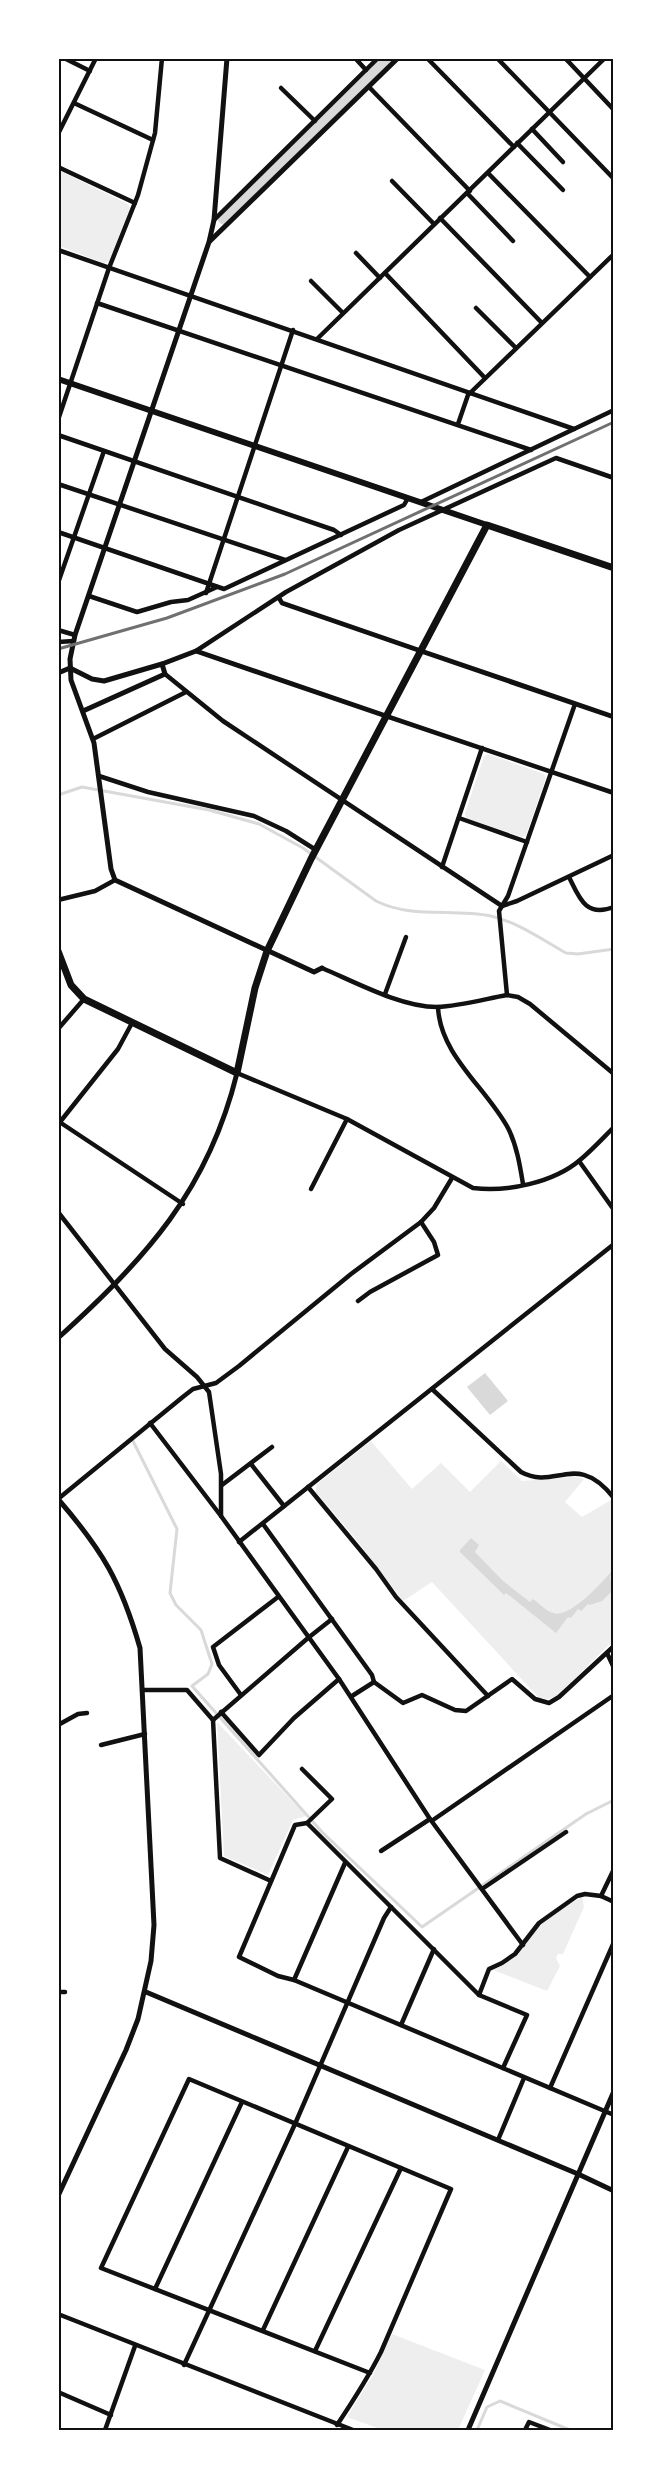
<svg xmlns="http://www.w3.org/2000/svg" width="672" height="2489" font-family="Quicksand,sans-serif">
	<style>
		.green { fill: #eee }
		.water { fill: #d9d9d9 }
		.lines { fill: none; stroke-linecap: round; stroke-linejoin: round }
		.stream { stroke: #d9d9d9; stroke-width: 3 }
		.river { stroke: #d9d9d9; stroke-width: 16 }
		.minor { stroke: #111; stroke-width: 4.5 }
		.tertiary { stroke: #111; stroke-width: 5 }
		.secondary { stroke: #111; stroke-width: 6 }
		.primary { stroke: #111; stroke-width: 7 }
		.rail { stroke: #707070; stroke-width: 3 }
		.neatline { fill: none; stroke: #111; stroke-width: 2 }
	</style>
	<rect width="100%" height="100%" fill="#fff"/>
	<!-- green -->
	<g class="green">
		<polygon points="58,170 128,204 130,208 109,261 104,263 59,246"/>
		<polygon points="488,754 544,774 546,778 526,835 522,837 466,818 465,813 484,756"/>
		<polygon points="371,1441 412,1489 441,1463 470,1492 501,1461 522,1481 574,1477 584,1479 565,1502 582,1517 611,1500 613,1504 613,1641 558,1695 549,1699 539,1698 432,1582 403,1601 354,1537 316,1492 316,1485"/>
		<polygon points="217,1722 306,1816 293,1820 268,1875 224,1856"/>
		<path d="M582,1897L584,1907L563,1954H558L556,1958L560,1966L547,1991L493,1970C520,1959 524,1943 542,1924C553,1913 568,1905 582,1897Z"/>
		<polygon points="392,2334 485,2370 458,2430 383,2430 347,2417 373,2375"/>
	</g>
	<!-- water -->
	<g class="water">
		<polygon points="485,1373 508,1401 490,1415 467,1387"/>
		<path d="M471,1538L479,1545L475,1552L503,1581L530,1602L533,1599C539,1603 546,1611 553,1613C570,1619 603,1581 613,1570L610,1577L613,1590L602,1601L590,1605L588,1604L581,1611L578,1609L571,1618L568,1617L556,1633L506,1593L504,1595L460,1552V1550Z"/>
	</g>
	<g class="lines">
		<!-- stream -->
		<g class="stream">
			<path d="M58,795L82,787L209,810L259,824L303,848L376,901C412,919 453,908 491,916C517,922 543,940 566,953L578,954L614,949"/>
			<polyline points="133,1441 177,1529 170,1593 176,1605 201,1630 212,1664 208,1674 192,1686 322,1832 422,1927 586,1814 614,1800"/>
			<polyline points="477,2430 487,2407 500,2401 570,2430"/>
		</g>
		<!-- river -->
		<polyline class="river" points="225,217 389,58"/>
		<!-- minor -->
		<g class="minor">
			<polyline points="64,58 90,71"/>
			<polyline points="355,58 366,70"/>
			<polyline points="427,58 514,147"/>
			<polyline points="497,58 614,179"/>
			<polyline points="565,58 614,110"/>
			<polyline points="369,87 470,191"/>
			<polyline points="281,88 315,121"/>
			<polyline points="74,103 153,140"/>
			<polyline points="532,129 563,162"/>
			<polyline points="58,134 96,58"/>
			<polyline points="517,143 563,190"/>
			<polyline points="58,167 135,203"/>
			<polyline points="488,173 590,277"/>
			<polyline points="392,181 434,224"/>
			<polyline points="467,193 513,241"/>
			<polyline points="440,218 542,323"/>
			<polyline points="214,220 378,58"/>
			<polyline points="58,250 574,429"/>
			<polyline points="356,253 380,278"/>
			<polyline points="385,273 485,378"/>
			<polyline points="311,281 343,313"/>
			<polyline points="97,303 531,450"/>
			<polyline points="476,308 516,348"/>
			<polyline points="317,339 605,58"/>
			<polyline points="58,420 109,268 138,195 155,133 162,58"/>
			<polyline points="458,424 468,395 614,254"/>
			<polyline points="58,435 334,530 341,535"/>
			<polyline points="58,484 285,560"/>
			<polyline points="421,502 614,410"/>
			<polyline points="58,532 224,589 404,505 408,498"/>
			<polyline points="58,583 104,451"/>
			<polyline points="206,593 293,330"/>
			<polyline points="89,596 137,612 171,602 188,600 217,587"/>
			<polyline points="279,598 282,603 421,651"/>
			<polyline points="58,630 75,635"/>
			<polyline points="58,642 74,641"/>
			<polyline points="196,651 286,592 399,530 556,458 614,478"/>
			<polyline points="165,674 223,721 502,906 517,901 614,855"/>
			<polyline points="386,716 614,793"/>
			<polyline points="93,739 186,692"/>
			<polyline points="99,776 148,792 254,816 286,831 316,850"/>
			<polyline points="459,818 527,842"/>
			<polyline points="442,867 482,748"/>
			<path d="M569,877C579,897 585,918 614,907"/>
			<polyline points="58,900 95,891 115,880"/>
			<path d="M322,968C355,982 401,1007 437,1007C460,1006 485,999 507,995L518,997L530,1004L614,1074"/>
			<polyline points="385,994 406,937"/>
			<polyline points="507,995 499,911 508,896 575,704"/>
			<path d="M438,1007C440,1056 488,1089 509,1130C517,1147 520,1166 523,1184"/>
			<polyline points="58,1029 84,999"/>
			<path d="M237,1073L347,1119L473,1188C507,1192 553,1183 580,1160C592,1150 603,1138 614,1127"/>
			<polyline points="58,1121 183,1204"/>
			<polyline points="60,1122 118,1049 132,1023"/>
			<polyline points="579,1161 614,1210"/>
			<polyline points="311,1189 347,1119"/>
			<polyline points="58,1212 165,1349 197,1377 209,1392 221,1474 221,1516"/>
			<polyline points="358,1301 370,1292 438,1255 434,1242 421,1222"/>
			<path d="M432,1389L521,1472C556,1491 576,1450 614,1498"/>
			<polyline points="150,1423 221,1516 339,1679 430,1819 523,1945"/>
			<polyline points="251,1464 284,1506"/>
			<polyline points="222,1485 272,1447"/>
			<polyline points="308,1487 376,1569 396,1597 488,1696"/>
			<polyline points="58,1499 184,1396 193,1389 216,1383 239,1366 351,1274 421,1222 434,1208 452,1178"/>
			<polyline points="263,1524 372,1675 374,1682"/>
			<polyline points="239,1542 614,1244"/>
			<polyline points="607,1653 614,1668"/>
			<polyline points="144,1690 187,1690 213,1720 220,1858 271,1881"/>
			<polyline points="241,1695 219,1665 213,1647 278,1597"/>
			<polyline points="352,1696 374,1682 403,1703 422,1695 455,1710 466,1711 512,1679 535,1699 549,1703 559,1697 614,1646"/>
			<polyline points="221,1712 259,1755 294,1718 339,1679"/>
			<polyline points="213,1720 308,1638 332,1619"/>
			<polyline points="58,1725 78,1714 87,1713"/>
			<polyline points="101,1745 145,1734"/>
			<polyline points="302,1769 332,1799 307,1823"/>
			<polyline points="433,1820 614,1695"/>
			<polyline points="381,1851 430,1819"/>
			<polyline points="482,1889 566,1832"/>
			<polyline points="601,1896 614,1869"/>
			<polyline points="614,1902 601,1896 585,1894 577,1896 539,1923 515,1954 502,1963 489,1969 479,1995 307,1823 295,1825 239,1957 278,1976 294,1980 614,2115"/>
			<polyline points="294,1980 345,1863"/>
			<polyline points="58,1992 65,1992"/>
			<polyline points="479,1995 527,2015 503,2068"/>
			<polyline points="401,2025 434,1949"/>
			<polyline points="550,2088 614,1942"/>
			<polyline points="498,2140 524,2078"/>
			<polyline points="155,2289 242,2102"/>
			<polyline points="58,2314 353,2430"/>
			<polyline points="263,2330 348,2147"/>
			<polyline points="315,2351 401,2168"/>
			<polyline points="184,2365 295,2124 384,1918 391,1907"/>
			<polyline points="58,2392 111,2415"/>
			<path d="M337,2425C353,2401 368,2378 381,2352L451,2189L189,2079L101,2268L370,2373"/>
			<polyline points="105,2430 135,2346"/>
			<polyline points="525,2430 529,2422 550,2430"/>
		</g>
		<!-- tertiary -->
		<g class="tertiary">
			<polyline points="227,58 214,220 209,242 75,635 70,659 71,680 94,743 111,869 115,880 314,972 322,968"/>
			<polyline points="210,241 398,58"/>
			<polyline points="421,651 614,717"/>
			<polyline points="162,664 196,651 386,716"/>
			<polyline points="58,673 70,668 92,679 104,681 162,664 165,674 83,711"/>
			<path d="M58,1338C146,1258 208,1191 237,1073"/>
			<path d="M58,1499C103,1551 121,1582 140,1648L154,1925L151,1961L138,2019L126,2050L58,2196"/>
			<polyline points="146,1992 578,2174 614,2191"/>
			<polyline points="468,2430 614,2091"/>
		</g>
		<!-- secondary -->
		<polyline class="secondary" points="58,379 487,525"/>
		<!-- primary -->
		<polyline class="primary" points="58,951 71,985 84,999 237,1073 255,988 267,951 311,859 487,525 614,568"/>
		<!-- rail -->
		<polyline class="rail" points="58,649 167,618 285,574 614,422"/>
	</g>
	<!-- border -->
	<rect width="672" height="2489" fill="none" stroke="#ffffff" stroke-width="120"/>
	<rect x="60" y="60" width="552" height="2369" class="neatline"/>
</svg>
